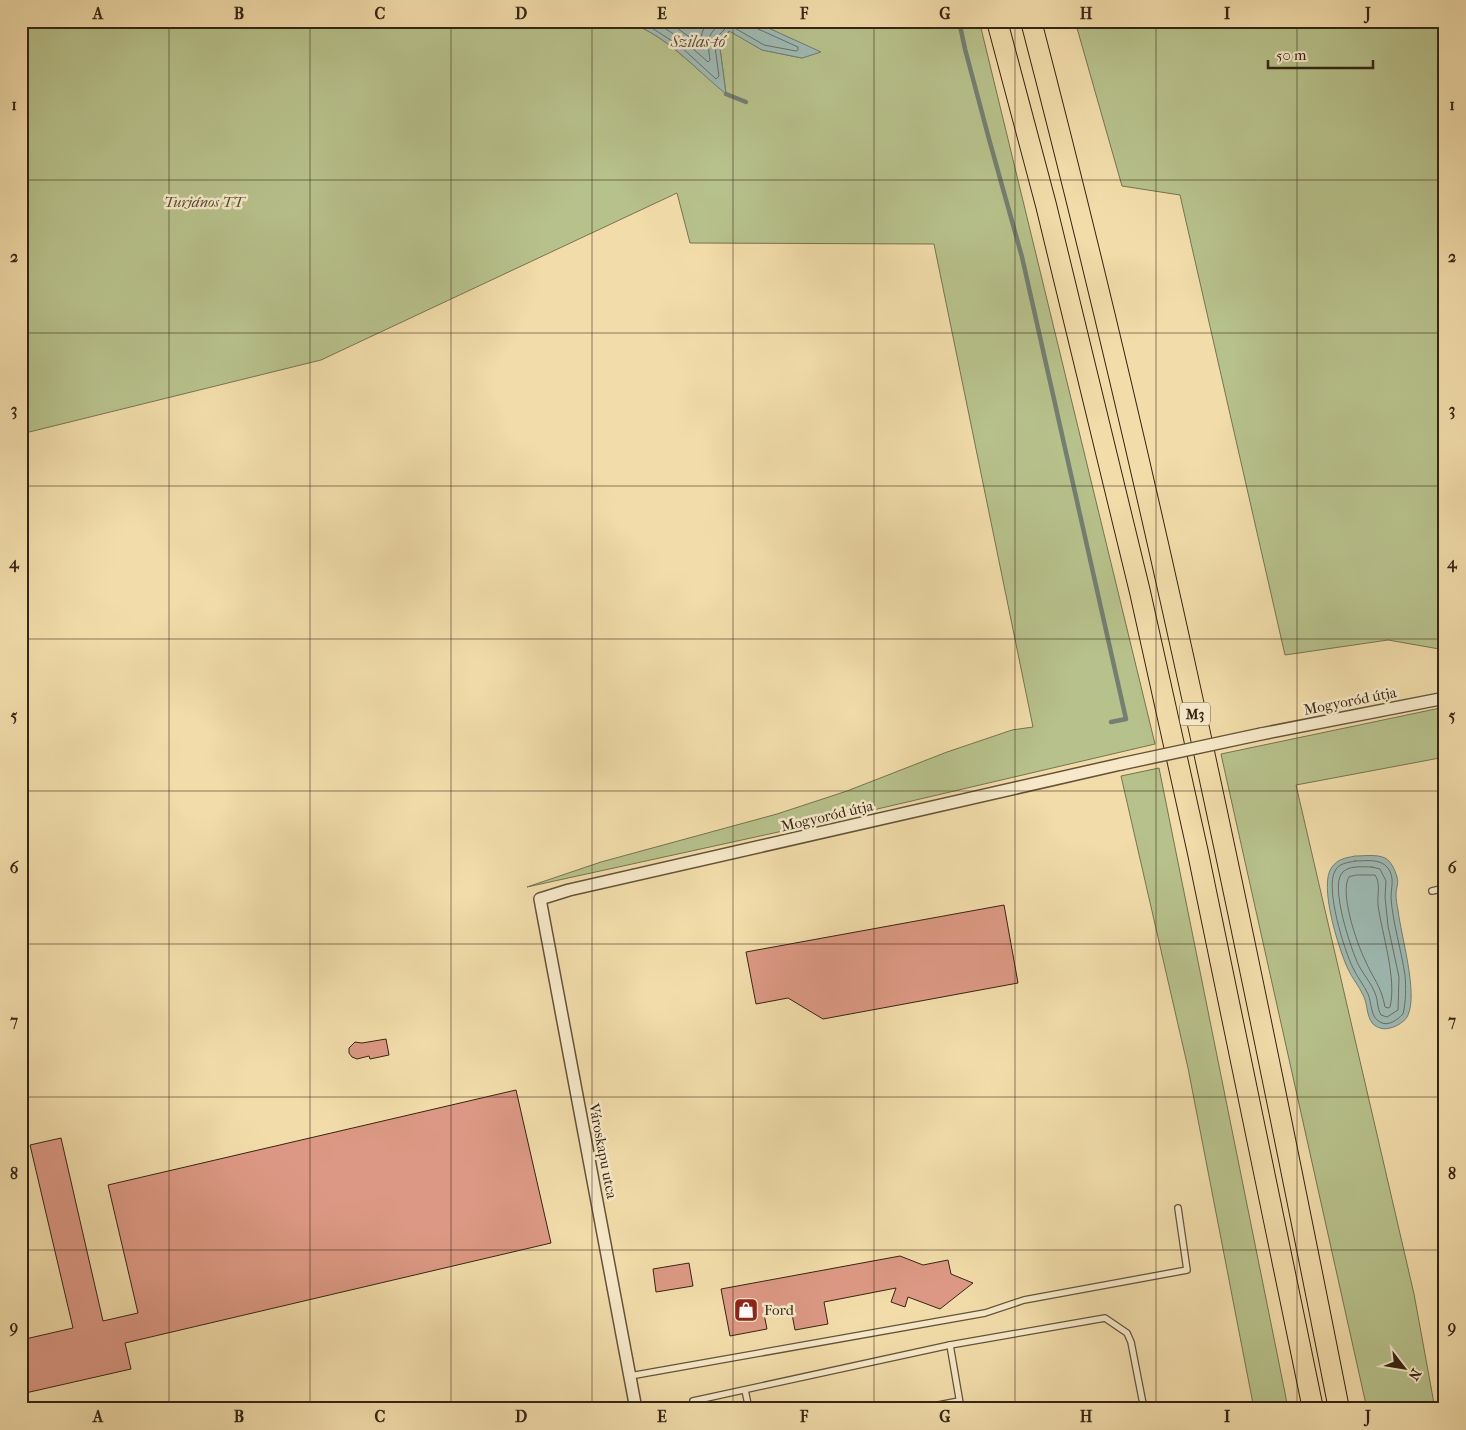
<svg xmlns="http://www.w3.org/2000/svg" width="1466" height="1430" font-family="'IM FELL French Canon',serif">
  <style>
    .green { fill: #b7c18b; stroke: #767350 }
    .water { fill: #9eb9b3; stroke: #747e73 }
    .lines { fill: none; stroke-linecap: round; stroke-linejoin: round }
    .shore { stroke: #6a6f64; stroke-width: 1 }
    .stream { stroke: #747e73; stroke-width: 4.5 }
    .building { fill: #dc9884; stroke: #362514 }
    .lane-casing { stroke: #65533a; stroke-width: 8 }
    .street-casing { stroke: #65533a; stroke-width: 14 }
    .highway-casing { stroke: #362514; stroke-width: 22 }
    .lane { stroke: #f6e8c8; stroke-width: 5.5 }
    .street { stroke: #f6e8c8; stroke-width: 11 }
    .highway { stroke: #f1dcaa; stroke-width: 20 }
    .street-bridge-casing { stroke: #65533a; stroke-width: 14; stroke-linecap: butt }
    .street-bridge { stroke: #f6e8c8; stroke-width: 11 }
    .grid { fill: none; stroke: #362514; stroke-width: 1; stroke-opacity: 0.55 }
    .labels { text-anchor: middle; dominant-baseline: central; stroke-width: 5; stroke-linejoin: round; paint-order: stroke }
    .shield { fill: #f6e8c8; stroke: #70604a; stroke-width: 1 }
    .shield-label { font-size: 14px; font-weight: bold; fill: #362514 }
    .park-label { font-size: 15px; font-style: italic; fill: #564c32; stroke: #f6e8c8 }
    .street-label { font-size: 15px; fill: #362514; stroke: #f6e8c8 }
    .poi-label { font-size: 15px; fill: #362514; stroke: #f6e8c8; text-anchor: start }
    .water-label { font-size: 16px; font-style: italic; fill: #555144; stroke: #f6e8c8 }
    .neatline { fill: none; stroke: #362514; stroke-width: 2 }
    .grid-label { font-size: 16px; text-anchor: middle; font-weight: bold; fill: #362514 }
  </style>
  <rect width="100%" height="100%" fill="#f1dcaa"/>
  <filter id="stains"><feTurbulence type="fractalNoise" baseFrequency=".004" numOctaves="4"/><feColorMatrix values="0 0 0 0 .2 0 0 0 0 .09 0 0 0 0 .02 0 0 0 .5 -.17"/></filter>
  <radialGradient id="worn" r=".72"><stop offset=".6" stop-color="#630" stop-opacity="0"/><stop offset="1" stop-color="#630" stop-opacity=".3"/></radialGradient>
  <g class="green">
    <path d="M21,21H625C666,34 693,68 726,93L719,41L730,31L762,50L802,58L820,52L753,21H964L966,26L980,24L1155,744L792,829L527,887L601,862L777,814L847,791L947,752L1012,730L1033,727L934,244L690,243L677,193L321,360L21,434Z"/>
    <path d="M1075,21H1445V650L1388,640L1285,655L1180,195L1122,186Z"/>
    <path d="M1445,707V757L1296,785L1414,1294L1435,1409H1367L1221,754Z"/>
    <path d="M1159,768L1285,1393L1288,1409H1254L1188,1068L1121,776Z"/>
  </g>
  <g class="water">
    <path d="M625,21H753L821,52L802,58L762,50L729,31L719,41L726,94C694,68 666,34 625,21Z"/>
    <path d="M1355,856C1363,856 1377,854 1385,858C1391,861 1395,870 1397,877C1399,883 1396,889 1396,895C1396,900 1397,905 1398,910C1401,936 1418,992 1408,1015C1406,1021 1396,1027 1390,1028C1384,1030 1377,1028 1373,1024C1366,1016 1368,1004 1363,995C1359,986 1352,978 1348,969C1339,950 1318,884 1332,867C1338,859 1345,858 1355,856Z"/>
  </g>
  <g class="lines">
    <g class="shore">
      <path d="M641,21L680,46L716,79L719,76L714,40L728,26L733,27L764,45L796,51L798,50V47L756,28L753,21"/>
      <path d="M654,21L684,41L708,62L710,60C707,39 706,35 724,21"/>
      <path d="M667,21L698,43L700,41L703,30L712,21"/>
      <path d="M1355,861C1366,861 1380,858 1388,868C1395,878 1391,887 1391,898C1393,924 1401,949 1405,975C1406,987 1406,1002 1403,1014C1397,1020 1388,1027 1380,1022C1370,1017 1372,1003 1368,994C1364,985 1357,977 1353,968C1344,950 1325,888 1335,871C1339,863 1347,863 1355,861Z"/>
      <path d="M1372,867L1380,869L1386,881L1385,897L1388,926L1399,977L1398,1010L1387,1017L1381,1015C1377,1008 1378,1000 1375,993C1371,983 1364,975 1359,966C1351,950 1330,886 1342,873C1348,865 1363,867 1372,867Z"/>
      <path d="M1357,875H1375C1381,883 1377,896 1378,905C1382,934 1397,979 1390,1007L1388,1008L1385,1007C1381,985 1373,979 1365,960C1357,944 1339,892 1349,877Z"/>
    </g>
    <g class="stream">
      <path d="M959,21L965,49L989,139L1022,257L1126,719L1111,722"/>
      <path d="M726,94L746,102"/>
    </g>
  </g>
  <g class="building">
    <path d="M1004,905L1018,983L823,1019L788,998L756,1004L746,952Z"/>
    <path d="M386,1039L389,1055L370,1059L369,1056L357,1059L352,1057L349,1053V1048L355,1042L362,1043Z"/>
    <path d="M516,1090L551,1243L125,1343L131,1369L21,1394V1340L73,1328L30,1145L61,1138L103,1321L138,1313L108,1185Z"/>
    <path d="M900,1256L923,1265L948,1260L951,1274L973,1283L940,1309L908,1297L905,1307L891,1302L896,1288L824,1302L828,1324L795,1330L791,1309L764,1314L767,1329L730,1336L721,1289Z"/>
    <path d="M689,1263L693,1286L656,1292L653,1269Z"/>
  </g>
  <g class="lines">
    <defs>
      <g id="lane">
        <path d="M1432,891L1445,888"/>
        <path d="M950,1345L961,1409"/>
        <path d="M630,1376L985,1313L1024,1300L1187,1270L1178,1208"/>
        <path d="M745,1390L749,1409"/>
        <path d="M695,1409L693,1401L950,1345L1105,1318L1127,1333L1131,1342L1144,1409"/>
        <path d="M918,1409L959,1401"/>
      </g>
      <g id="street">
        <path d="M1261,734L1445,698"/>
        <path d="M636,1409L540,899L569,890L1121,764"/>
      </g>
      <g id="highway">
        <path d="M997,21L1046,205L1140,592L1198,853L1313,1409"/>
        <path d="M1031,21C1151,480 1247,944 1339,1409"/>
      </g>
    </defs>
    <use href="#lane" class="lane-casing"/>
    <use href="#street" class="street-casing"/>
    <use href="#highway" class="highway-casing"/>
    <use href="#lane" class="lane"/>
    <use href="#street" class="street"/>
    <use href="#highway" class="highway"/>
    <defs>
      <path id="street-bridge" d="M1121,764L1261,734"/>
    </defs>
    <use href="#street-bridge" class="street-bridge-casing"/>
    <use href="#street-bridge" class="street-bridge"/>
  </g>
  <path class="grid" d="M169,21V1409M310,21V1409M451,21V1409M592,21V1409M733,21V1409M874,21V1409M1015,21V1409M1156,21V1409M1297,21V1409M21,180H1445M21,333H1445M21,486H1445M21,639H1445M21,791H1445M21,944H1445M21,1097H1445M21,1250H1445"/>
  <defs>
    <symbol id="shop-square" viewBox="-11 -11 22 22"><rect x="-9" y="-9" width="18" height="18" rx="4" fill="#8f2418" stroke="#f6e8c8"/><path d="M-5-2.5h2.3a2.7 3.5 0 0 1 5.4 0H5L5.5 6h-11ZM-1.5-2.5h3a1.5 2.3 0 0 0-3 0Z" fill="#fff"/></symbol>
  </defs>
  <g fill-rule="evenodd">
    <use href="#shop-square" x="732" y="1296" width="28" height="28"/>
  </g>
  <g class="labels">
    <rect class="shield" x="1180" y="702.5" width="30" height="23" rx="4"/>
    <g class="shield-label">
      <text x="1195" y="714">M3</text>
    </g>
    <g class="park-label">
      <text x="204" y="202">Turjános TT</text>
    </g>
    <g class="street-label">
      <text transform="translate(1350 701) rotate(-11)">Mogyoród útja</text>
      <text transform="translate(827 816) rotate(-13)">Mogyoród útja</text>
      <text transform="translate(603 1151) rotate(79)">Városkapu utca</text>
    </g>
    <g class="poi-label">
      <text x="764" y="1310">Ford</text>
    </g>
    <g class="water-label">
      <text x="698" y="41">Szilas-tó</text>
    </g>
  </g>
  <rect width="1466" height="1430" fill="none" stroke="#f1dcaa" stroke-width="55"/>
  <g transform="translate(1404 1368) rotate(121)" stroke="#f6e8c8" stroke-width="4" paint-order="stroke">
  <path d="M0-4L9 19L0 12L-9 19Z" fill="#362514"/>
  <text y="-8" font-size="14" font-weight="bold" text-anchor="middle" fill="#362514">N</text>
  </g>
  <path d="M1268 60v8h105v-8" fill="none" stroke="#362514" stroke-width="2.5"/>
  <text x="1276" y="60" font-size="15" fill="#362514" stroke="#f6e8c8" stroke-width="4" paint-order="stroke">50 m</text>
  <rect x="28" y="28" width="1410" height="1374" class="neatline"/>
  <g class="grid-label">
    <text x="98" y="19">A</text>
    <text x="239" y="19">B</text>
    <text x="380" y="19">C</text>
    <text x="521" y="19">D</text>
    <text x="662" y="19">E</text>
    <text x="804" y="19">F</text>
    <text x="945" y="19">G</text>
    <text x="1086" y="19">H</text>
    <text x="1227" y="19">I</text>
    <text x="1368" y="19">J</text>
    <text x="14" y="110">1</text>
    <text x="1452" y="110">1</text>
    <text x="14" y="262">2</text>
    <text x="1452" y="262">2</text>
    <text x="14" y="415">3</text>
    <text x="1452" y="415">3</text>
    <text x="14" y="568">4</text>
    <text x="1452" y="568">4</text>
    <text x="14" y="721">5</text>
    <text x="1452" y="721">5</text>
    <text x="14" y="873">6</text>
    <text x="1452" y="873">6</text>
    <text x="14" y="1026">7</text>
    <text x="1452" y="1026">7</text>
    <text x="14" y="1179">8</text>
    <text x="1452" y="1179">8</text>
    <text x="14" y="1332">9</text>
    <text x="1452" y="1332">9</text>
    <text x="98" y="1422">A</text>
    <text x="239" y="1422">B</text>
    <text x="380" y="1422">C</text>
    <text x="521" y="1422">D</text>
    <text x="662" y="1422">E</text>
    <text x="804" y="1422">F</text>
    <text x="945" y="1422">G</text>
    <text x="1086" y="1422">H</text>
    <text x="1227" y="1422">I</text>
    <text x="1368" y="1422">J</text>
  </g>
  <rect width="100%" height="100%" filter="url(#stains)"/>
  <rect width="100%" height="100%" fill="url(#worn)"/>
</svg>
